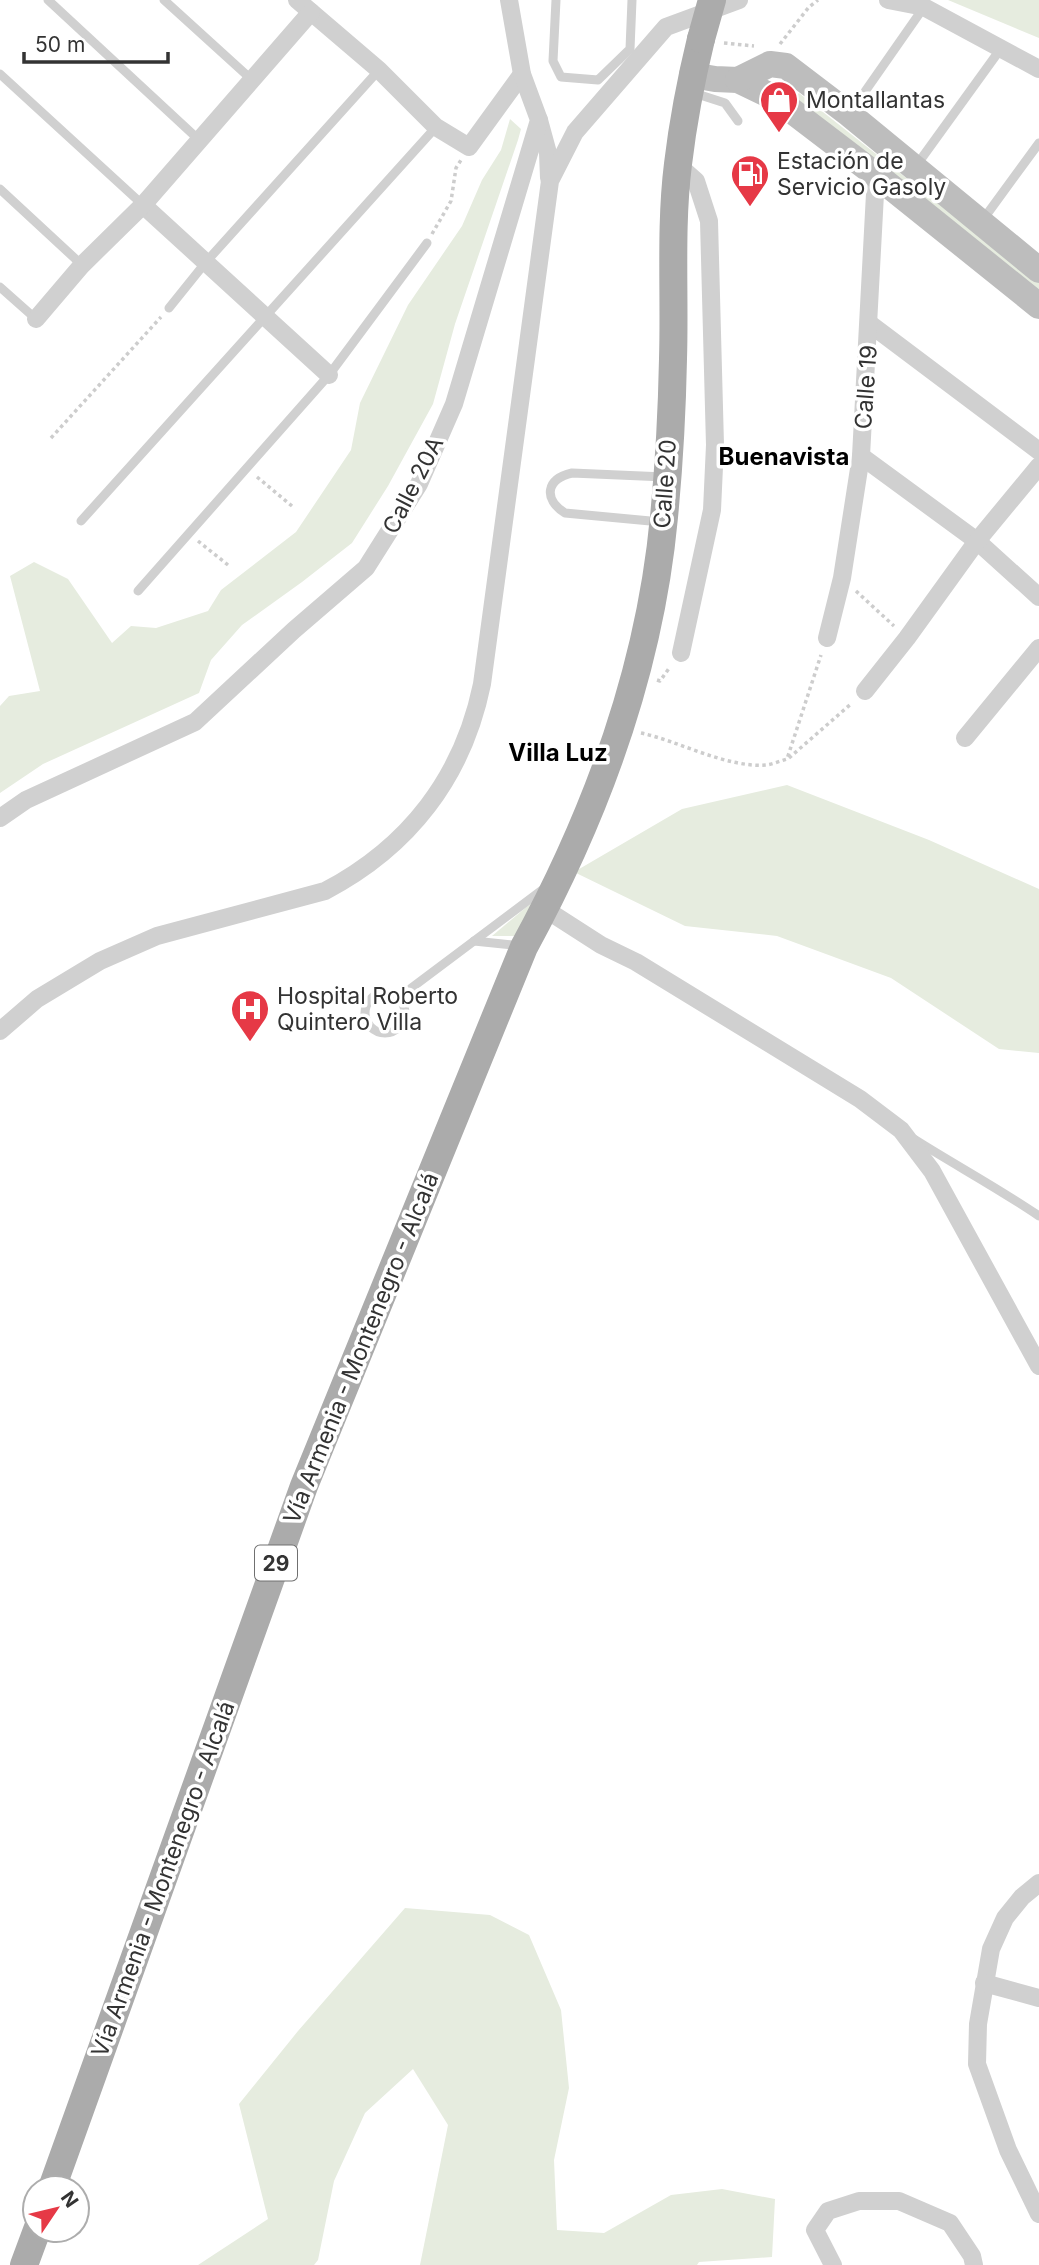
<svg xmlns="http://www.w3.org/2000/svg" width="1039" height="2265" font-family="Inter,sans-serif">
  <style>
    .green { fill: #e6ecdf }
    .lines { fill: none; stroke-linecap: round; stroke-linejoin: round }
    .path { stroke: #cdcdcd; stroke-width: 3.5; stroke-dasharray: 3.5 3.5; stroke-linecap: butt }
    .service { stroke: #d0d0d0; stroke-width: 9 }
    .minor { stroke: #d0d0d0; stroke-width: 18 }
    .secondary { stroke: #bdbdbd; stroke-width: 26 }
    .primary { stroke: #ababab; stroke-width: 28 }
    .primary-bridge { stroke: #ababab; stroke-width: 28 }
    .labels { text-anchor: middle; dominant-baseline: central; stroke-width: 7; stroke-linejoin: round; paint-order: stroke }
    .shield { fill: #fff; stroke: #707070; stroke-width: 2 }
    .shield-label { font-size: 21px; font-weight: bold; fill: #333 }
    .poi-label { font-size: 23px; fill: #333; stroke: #fff; text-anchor: start }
    .street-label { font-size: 23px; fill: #333; stroke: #fff }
    .neighbourhood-label { font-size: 24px; font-weight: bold; fill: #000; stroke: #fff }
  </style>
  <rect width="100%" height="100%" fill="#fff"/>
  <g class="green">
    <path d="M948,0H1039V38Z"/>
    <path d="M799,93L1039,283V292L794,98Z"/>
    <path d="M510,119L521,129L518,140L455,324L433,404L388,486L352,543L302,582L242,625L211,660L199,693L43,764L0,793V706L9,696L40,691L10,576L34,562L68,579L112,643L131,626L156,628L208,611L221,590L296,532L351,450L360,403L408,305L462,226L482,180L501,150Z"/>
    <path d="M787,785L929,840L1039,889V1053L999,1049L891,978L777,936L685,926L574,872L682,809Z"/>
    <path d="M536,899L522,936H492Z"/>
    <path d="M405,1908L490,1915L529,1935L561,2010L569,2088L554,2160L557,2230L604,2233L671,2195L722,2189L775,2199L772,2257L699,2262L697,2265H420L448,2125L413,2069L365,2113L334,2181L318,2260L314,2265H198L268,2219L239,2104L298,2031Z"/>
  </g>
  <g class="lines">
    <g class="path">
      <path d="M724,43L754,46"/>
      <path d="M780,44L809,7L818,0"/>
      <path d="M432,234L451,201L456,168L461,160"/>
      <path d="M51,438L161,317"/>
      <path d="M257,477L292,506"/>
      <path d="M198,541L228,565"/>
      <path d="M856,591L894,626"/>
      <path d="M657,680L660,681L670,667"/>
      <path d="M641,733C679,741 726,768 766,765C773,764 780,761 787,759L821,655"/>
      <path d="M789,758L852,703"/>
    </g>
    <g class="service">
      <path d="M48,0L198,139"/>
      <path d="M164,0L251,79"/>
      <path d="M556,0L553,61L561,77L598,80L630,49L632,0"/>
      <path d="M0,74L143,205"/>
      <path d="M694,93L725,103L738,121"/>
      <path d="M850,113L924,7"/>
      <path d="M916,166L1002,47"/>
      <path d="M0,189L82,265"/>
      <path d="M982,221L1039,143"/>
      <path d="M0,287L36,319"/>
      <path d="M169,308L206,262L379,70"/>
      <path d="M81,521L436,127"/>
      <path d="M661,522L565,513C543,499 546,479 572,473L665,477"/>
      <path d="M138,591L329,375L427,243"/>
      <path d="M474,941L521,946"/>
      <circle cx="385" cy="1013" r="20"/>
      <path d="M398,998L542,890"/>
      <path d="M914,1139C955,1165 998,1188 1039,1216"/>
    </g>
    <g class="minor">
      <path d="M297,0L379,70L436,127L469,147L522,74"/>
      <path d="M888,0L924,7L1039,69"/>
      <path d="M539,120L548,153L549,178"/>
      <path d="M678,165L696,181L709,221L715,445L712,510L681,653"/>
      <path d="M143,205L329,375"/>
      <path d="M36,319L82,265L143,205L311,12"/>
      <path d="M870,324L1039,451"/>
      <path d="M861,456L977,541L1039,597"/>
      <path d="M827,638L842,578L861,456L876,175"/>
      <path d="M865,691L907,638L977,541L1039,466"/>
      <path d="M965,738L1039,648"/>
      <path d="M0,818L26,800L195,722L294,630L366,568L419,484L454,404L539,120L522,74L509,0"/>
      <path d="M545,909L601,945L636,962L860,1099L901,1130L932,1171L1039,1366"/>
      <path d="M0,1031L37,999L100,961L157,936L325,891C409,847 463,777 482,684L550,181L575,132L666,27L739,0"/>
      <path d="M1039,1883L1022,1897L1005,1918L991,1949L978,2024L977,2064L1008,2150L1039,2214"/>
      <path d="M984,1983L1039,1998"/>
      <path d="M833,2265L815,2230L828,2211L859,2201H899L950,2223L972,2256L974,2265"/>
    </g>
    <g class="secondary">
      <path d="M692,75L715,79L738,80L775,98L876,175L1039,306"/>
      <path d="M738,80L770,64L786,66L849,114L1039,270"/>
    </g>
    <g class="primary">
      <path d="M52,2188L304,1486L524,947C596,815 650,668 664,517C669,465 672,411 673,359C675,294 670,228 678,164C683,122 691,80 701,39"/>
      <path d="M24,2265L37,2230"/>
    </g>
    <path class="primary-bridge" d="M701,39L712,0"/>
  </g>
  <defs>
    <symbol id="shop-pin" viewBox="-11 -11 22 30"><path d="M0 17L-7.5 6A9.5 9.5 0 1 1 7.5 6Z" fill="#e63946" stroke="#fff"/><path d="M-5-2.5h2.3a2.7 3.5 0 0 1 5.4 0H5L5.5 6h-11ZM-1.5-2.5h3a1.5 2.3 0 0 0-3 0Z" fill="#fff"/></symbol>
    <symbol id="fuel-pin" viewBox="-11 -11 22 30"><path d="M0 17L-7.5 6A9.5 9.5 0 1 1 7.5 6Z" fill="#e63946" stroke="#fff"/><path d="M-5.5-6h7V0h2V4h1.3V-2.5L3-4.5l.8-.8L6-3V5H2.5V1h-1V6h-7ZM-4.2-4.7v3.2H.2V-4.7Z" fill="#fff"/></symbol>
    <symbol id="hospital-pin" viewBox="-11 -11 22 30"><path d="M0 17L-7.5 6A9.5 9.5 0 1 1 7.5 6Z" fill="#e63946" stroke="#fff"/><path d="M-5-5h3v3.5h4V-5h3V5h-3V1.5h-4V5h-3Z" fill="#fff"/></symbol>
  </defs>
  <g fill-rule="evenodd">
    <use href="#shop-pin" x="757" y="78" width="44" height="60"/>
    <use href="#fuel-pin" x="728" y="152" width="44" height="60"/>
    <use href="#hospital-pin" x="228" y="987" width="44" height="60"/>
  </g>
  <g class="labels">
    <rect class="shield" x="255" y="1545.5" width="42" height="35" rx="5"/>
    <g class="shield-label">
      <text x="276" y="1563">29</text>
    </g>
    <g class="poi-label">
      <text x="806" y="100">Montallantas</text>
      <text x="777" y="161">Estación de<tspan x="777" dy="26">Servicio Gasoly</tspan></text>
      <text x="277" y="996">Hospital Roberto<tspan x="277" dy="26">Quintero Villa</tspan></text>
    </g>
    <g class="street-label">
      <text transform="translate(866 387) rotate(-86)">Calle 19</text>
      <text transform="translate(665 484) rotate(-86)">Calle 20</text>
      <text transform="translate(413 485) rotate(-63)">Calle 20A</text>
      <text transform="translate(361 1348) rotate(-68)">Vía Armenia - Montenegro - Alcalá</text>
      <text transform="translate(163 1879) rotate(-70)">Vía Armenia - Montenegro - Alcalá</text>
    </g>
    <g class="neighbourhood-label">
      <text x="784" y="456">Buenavista</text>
      <text x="558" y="752">Villa Luz</text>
    </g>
  </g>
  <g transform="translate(56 2209) rotate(55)"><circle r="33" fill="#ffffff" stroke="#adadad" stroke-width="2"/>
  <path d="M0-5L12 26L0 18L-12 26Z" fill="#e63946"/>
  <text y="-10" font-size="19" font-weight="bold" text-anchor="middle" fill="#333333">N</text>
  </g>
  <path d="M24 52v10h144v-10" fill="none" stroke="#333333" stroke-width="3.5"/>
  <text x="35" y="52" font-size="21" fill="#333333" stroke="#ffffff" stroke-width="5" paint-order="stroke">50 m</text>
</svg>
